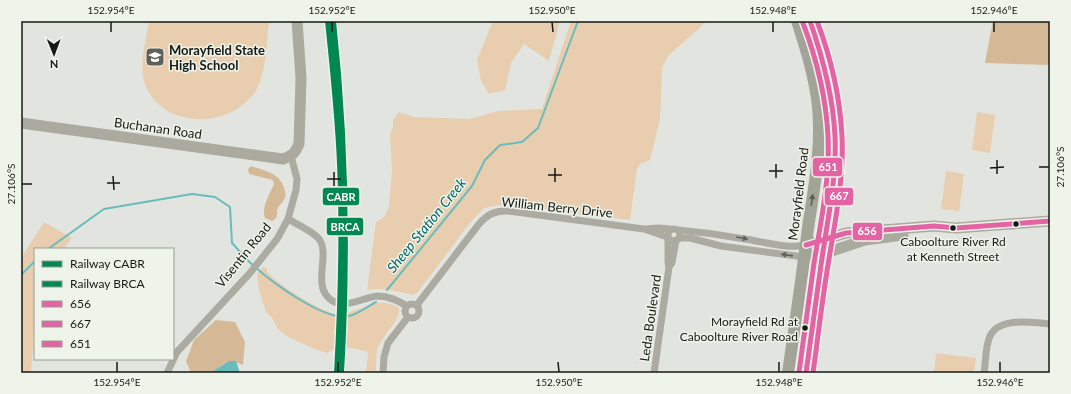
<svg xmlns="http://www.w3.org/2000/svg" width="1071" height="394" font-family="Lato,sans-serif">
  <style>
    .green { fill: #e8ceaf }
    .forest { fill: #d5b895 }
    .water { fill: #69bcbb }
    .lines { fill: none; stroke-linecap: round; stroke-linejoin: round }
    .stream { stroke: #69bcbb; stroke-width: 2 }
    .street { stroke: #acaba2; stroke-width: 7 }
    .secondary { stroke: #abaa9f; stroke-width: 11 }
    .primary { stroke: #a3a498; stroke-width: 12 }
    .bus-1-casing { stroke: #eef4ea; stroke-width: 8 }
    .bus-2-casing { stroke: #eef4ea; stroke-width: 8 }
    .bus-3-casing { stroke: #eef4ea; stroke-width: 8 }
    .bus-1 { stroke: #e463a4; stroke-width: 5 }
    .bus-2 { stroke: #e463a4; stroke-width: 5 }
    .bus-3 { stroke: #e463a4; stroke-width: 5 }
    .rail-1-casing { stroke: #eef4ea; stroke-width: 9 }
    .rail-2-casing { stroke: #eef4ea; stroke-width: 9 }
    .rail-1 { stroke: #008752; stroke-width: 6 }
    .rail-2 { stroke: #008752; stroke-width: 6 }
    .oneway { fill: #5c5e56 }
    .oneway2 { fill: #61625b }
    .ticks { fill: none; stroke: #161814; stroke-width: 1.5 }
    .bus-dot { fill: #161814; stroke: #eef4ea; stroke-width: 1.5 }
    .labels { text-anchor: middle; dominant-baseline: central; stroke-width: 3; stroke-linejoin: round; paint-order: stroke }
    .bus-label { font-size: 12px; fill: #161814; stroke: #eef4ea }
    .poi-label { font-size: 13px; font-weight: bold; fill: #161814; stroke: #eef4ea; text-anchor: start }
    .street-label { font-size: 13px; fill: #161814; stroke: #eef4ea }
    .water-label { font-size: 14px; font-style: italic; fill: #006567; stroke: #eef4ea }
    .line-badge { stroke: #eef4ea; stroke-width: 1.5 }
    .badge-label { font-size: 11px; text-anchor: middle; font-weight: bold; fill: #fff }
    .neatline { fill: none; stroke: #161814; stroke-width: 1.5 }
    .ticks-label { font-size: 10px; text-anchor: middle; fill: #161814 }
  </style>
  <rect width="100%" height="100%" fill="#e2e5df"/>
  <g class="green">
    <path d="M149,21H269C266,43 267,69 257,89C255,94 250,97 247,101C218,130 157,125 144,81C139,63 146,40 149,21Z"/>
    <path d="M493,21H560L549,61L524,44L511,63L505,90L489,94L481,81L477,60Z"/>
    <path d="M571,21H707L668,56L662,68L660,119L650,160L640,164L637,169L630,220L507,204L484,208L469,224L418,292L413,295C395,291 387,288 367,290L376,222L384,217L389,207L392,171L390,134L393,127V120L399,112L414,117L469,119L498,111L542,109Z"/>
    <path d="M977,112L995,115L990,153L972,150Z"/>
    <path d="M946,171L964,174L959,211L941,209Z"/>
    <path d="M44,222L72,238L63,249H35V316L31,373H21V258Z"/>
    <path d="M263,267L267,268V272C279,285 319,311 336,314C339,314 342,313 345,313C368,309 375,295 399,308C401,321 381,336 377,350C376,357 376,366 376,373H366L368,352C353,348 340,344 327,353L312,348L288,337L278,329L272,318L266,312L259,290L257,274Z"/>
    <path d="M936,353L976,358L974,373H934Z"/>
  </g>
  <g class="forest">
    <path d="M993,21H1050V65L985,63Z"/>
    <path d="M251,166C264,171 280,173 284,188C285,191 286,194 285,197C284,202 280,204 278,208C275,213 280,217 272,221L265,218C261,207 270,194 274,184L273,180L249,174L248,169Z"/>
    <path d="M216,320L235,322L245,342L243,365C226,357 225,365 211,372C206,374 197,373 191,373L186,361L194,340Z"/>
  </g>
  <path class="water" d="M229,361H236L240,373H210Z"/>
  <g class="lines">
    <g class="stream">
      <path d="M48,249L104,209L192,194L215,197L230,207L232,243C239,250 245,259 253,265C270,281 325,322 349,316C358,314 368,306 376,302"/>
      <path d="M21,275L35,261"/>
      <path d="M387,290L472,186L485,160L500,145L522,142L538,128L578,21"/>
    </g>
    <g class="street">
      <path d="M288,219C296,224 313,231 319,239C331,255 311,285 331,300C346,310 363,297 378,296C389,296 398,301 407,306"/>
      <circle cx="674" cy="235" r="6"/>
      <path d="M646,229L658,228L670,229"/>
      <path d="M678,230C701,232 723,235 745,239C765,242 787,249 806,245"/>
      <path d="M679,238H690L721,246L804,257"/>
      <path d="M669,267L672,263L676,240"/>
      <circle cx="412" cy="311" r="7"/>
      <path d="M417,305L479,224C487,215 495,210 508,211L644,229L667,237"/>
      <path d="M167,373L177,352L250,273L277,239L288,219L296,190L297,179L291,156"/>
      <path d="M383,373L384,357L388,343L408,317"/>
      <path d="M654,373L669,267L668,262V238"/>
      <path d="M984,373C986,361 985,347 990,336C999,317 1033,322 1050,324"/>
    </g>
    <g class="secondary">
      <path d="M21,123L283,159C292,156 295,153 299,144L301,78L297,21"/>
      <path d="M806,245L846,233L857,232L934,226L956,228L1050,221"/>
      <path d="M804,257L823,254L865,240L903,235"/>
    </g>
    <g class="primary">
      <path d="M788,373C795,325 802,276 808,228C814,188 822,148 818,107C815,77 806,49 797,21"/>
      <path d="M806,373C811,337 816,301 821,265C827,228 834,191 835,154C836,108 826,63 810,21"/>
    </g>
    <defs>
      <g id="bus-1">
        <path d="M806,245L846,233L934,226L956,228L1050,221"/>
        <path d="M806,373C811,337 816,301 821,265C827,222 837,179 835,136C833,96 823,58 810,21"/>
      </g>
      <path id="bus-2" d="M813,373C818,337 822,301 828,265C835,222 844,179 842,136C840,96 831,58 817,21"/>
      <path id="bus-3" d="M799,372C804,336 809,299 814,263C821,221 830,179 828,136C826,97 817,60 803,23"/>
    </defs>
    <use href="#bus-1" class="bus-1-casing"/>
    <use href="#bus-2" class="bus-2-casing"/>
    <use href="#bus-3" class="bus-3-casing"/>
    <use href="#bus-1" class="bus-1"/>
    <use href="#bus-2" class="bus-2"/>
    <use href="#bus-3" class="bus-3"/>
    <defs>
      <path id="rail-1" d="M328,21C333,68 338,116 340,163C343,233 341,303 337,373"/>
      <path id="rail-2" d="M333,21C346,140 348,253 341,373"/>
    </defs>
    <use href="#rail-1" class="rail-1-casing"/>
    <use href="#rail-2" class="rail-2-casing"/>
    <use href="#rail-1" class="rail-1"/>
    <use href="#rail-2" class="rail-2"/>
  </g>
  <defs><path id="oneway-solid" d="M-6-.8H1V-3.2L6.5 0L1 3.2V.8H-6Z"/></defs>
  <use class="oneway" href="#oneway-solid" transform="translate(812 200) rotate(-82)"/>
  <g class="oneway2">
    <use href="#oneway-solid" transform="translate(742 238) rotate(10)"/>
    <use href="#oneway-solid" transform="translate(787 255) rotate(-172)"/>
  </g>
  <path class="ticks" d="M111,22V32M332,22V32M552,22L553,32M773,22V32M994,22V32M997,160V174M776,164V178M1039,167H1049M555,168V182M990,168L1004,167M769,171H783M334,172V186M548,175H562M113,176L114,190M327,179H341M107,183H120M22,184H32M117,362V372M338,362V372M558,362L559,372M779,362V372M1000,362V372"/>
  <defs>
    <symbol id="school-square" viewBox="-11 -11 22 22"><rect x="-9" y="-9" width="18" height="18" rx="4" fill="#5d605b" stroke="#eef4ea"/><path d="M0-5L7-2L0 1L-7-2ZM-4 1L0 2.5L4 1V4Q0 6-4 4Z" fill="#fff"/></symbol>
  </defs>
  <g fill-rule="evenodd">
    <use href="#school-square" x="144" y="46" width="22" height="22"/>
  </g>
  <g class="bus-dot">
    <circle cx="1016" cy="224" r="3.5"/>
    <circle cx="953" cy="228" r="3.5"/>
    <circle cx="805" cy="328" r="3.5"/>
  </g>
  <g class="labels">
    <g class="bus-label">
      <text x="953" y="241">Caboolture River Rd<tspan x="953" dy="15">at Kenneth Street</tspan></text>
      <text x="798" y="321" text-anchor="end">Morayfield Rd at<tspan x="798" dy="15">Caboolture River Road</tspan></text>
    </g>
    <g class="poi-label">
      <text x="169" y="50">Morayfield State<tspan x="169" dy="15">High School</tspan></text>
    </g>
    <g class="street-label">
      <text transform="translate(158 128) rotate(8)">Buchanan Road</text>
      <text transform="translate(798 194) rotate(-83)">Morayfield Road</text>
      <text transform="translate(557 207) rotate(6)">William Berry Drive</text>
      <text transform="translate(243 255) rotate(-51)">Visentin Road</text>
      <text transform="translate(650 318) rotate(-82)">Leda Boulevard</text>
    </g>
    <g class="water-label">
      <text transform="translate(426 225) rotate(-51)">Sheep Station Creek</text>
    </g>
  </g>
  <g class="line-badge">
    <rect x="812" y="157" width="31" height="20" rx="4" fill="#e463a4"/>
    <rect x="824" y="187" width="30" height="19" rx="4" fill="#e463a4"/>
    <rect x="322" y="187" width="38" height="19" rx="4" fill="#008752"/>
    <rect x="326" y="217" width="38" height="19" rx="4" fill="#008752"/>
    <rect x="852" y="222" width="31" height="19" rx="4" fill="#e463a4"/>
  </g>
  <g class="badge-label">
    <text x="828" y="171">651</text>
    <text x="839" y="200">667</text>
    <text x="341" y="201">CABR</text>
    <text x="345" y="231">BRCA</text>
    <text x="867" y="235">656</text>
  </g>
  <rect width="1071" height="394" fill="none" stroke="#eef4ea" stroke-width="44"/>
  <rect x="34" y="248" width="140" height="112" fill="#eef4ea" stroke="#989c94"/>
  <rect x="42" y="261" width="20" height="6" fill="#008752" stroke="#989c94"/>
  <text x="70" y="268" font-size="12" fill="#161814">Railway CABR</text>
  <rect x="42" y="281" width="20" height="6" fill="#008752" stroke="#989c94"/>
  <text x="70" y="288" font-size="12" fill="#161814">Railway BRCA</text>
  <rect x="42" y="301" width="20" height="6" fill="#e463a4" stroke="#989c94"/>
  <text x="70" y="308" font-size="12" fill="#161814">656</text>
  <rect x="42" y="321" width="20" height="6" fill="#e463a4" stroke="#989c94"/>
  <text x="70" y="328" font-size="12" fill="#161814">667</text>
  <rect x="42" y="341" width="20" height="6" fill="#e463a4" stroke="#989c94"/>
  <text x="70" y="348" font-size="12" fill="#161814">651</text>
  <g transform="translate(54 54) rotate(179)" stroke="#eef4ea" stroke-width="3" paint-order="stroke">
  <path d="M0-3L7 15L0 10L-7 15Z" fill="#161814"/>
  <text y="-6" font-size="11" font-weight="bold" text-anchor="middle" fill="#161814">N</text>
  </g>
  <rect x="22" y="22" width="1027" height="350" class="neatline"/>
  <g class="ticks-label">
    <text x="111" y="14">152.954°E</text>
    <text x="332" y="14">152.952°E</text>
    <text x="552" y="14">152.950°E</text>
    <text x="773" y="14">152.948°E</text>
    <text x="994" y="14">152.946°E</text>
    <text transform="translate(1060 167) rotate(-90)" y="4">27.106°S</text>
    <text transform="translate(11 184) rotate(-90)" y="4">27.106°S</text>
    <text x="117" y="386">152.954°E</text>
    <text x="338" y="386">152.952°E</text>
    <text x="559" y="386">152.950°E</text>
    <text x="779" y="386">152.948°E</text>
    <text x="1000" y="386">152.946°E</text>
  </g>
</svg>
